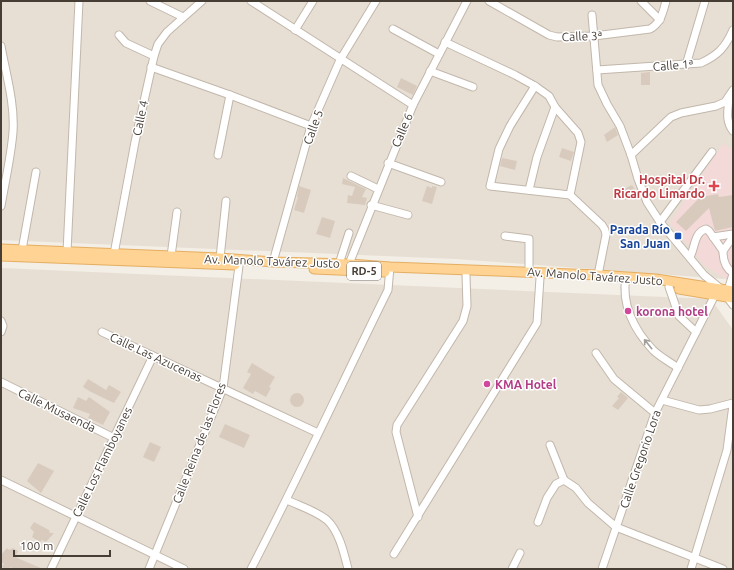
<svg xmlns="http://www.w3.org/2000/svg" width="734" height="570" font-family="Ubuntu,sans-serif">
  <style>
    .residential { fill: #e7dfd4 }
    .medical { fill: #f4d9d9 }
    .building { fill: #d8cbbe }
    .lines { fill: none; stroke-linecap: round; stroke-linejoin: round }
    .minor-casing { stroke: #c2b7ab; stroke-width: 9 }
    .major-casing { stroke: #e5ae62; stroke-width: 11 }
    .minor { stroke: #fff; stroke-width: 7 }
    .major { stroke: #ffd393; stroke-width: 9 }
    .oneway { stroke: #a29e9a }
    .health-dot { fill: #e0444e; stroke: #fff; stroke-width: 1.5 }
    .transit-dot { fill: #1a4fb4; stroke: #fff; stroke-width: 1.5 }
    .hotel-dot { fill: #d1479c; stroke: #fff; stroke-width: 1.5 }
    .labels { text-anchor: middle; dominant-baseline: central; stroke-width: 3; stroke-linejoin: round; paint-order: stroke }
    .shield { fill: #fff; stroke: #7e7772; stroke-width: 1 }
    .shield-label { font-size: 11px; font-weight: bold; fill: #463d35 }
    .street-label { font-size: 12px; fill: #463d35; stroke: #fff }
    .health-label { font-size: 12px; font-weight: bold; fill: #be3a42; stroke: #fff; text-anchor: end }
    .transit-label { font-size: 12px; font-weight: bold; fill: #164399; stroke: #fff; text-anchor: end }
    .hotel-label { font-size: 12px; font-weight: bold; fill: #b23c85; stroke: #fff; text-anchor: start }
  </style>
  <rect width="100%" height="100%" fill="#f3eee6"/>
  <g class="residential">
    <path d="M1,1H733V281L725,279L456,259L1,240Z"/>
    <path d="M1,268L711,299L733,330V569H1Z"/>
  </g>
  <path class="medical" d="M723,144L733,149V281L721,276L704,265L670,223Z"/>
  <g class="building">
    <path d="M650,72V85H641V73Z"/>
    <path d="M401,78L417,86L413,95L397,87Z"/>
    <path d="M615,127L618,135L607,142L604,135Z"/>
    <path d="M562,148L574,152L571,161L559,157Z"/>
    <path d="M502,158L517,161L515,170L500,166Z"/>
    <path d="M343,178L366,189L362,197L367,198L365,205L347,203L348,195L352,196L355,187L342,184Z"/>
    <path d="M632,185L637,193L625,200L620,191Z"/>
    <path d="M299,186L311,190L304,213L294,210L298,197H297Z"/>
    <path d="M427,186L432,188V186L437,187L432,204L422,201Z"/>
    <path d="M718,194L719,197L733,195V227L715,231L709,208L686,231L676,222L700,197Z"/>
    <path d="M322,217L335,221L330,238L316,234Z"/>
    <path d="M252,363L275,377L269,387L271,388L266,397L255,391L253,394L243,388L251,374L247,372Z"/>
    <path d="M88,379L106,390L109,385L121,392L114,403L91,392L83,387Z"/>
    <path d="M621,392L628,398L618,410L612,406L619,398L617,397Z"/>
    <circle cx="297" cy="400" r="7"/>
    <path d="M78,397L86,401L89,397L110,412L103,425L88,418L90,414L73,408Z"/>
    <path d="M225,424L250,435L244,448L219,437Z"/>
    <path d="M150,442L161,447L154,462L143,457Z"/>
    <path d="M38,463L54,471L41,493L27,481Z"/>
    <path d="M34,522L49,530L50,533H54L46,542L42,540L40,542L32,537L34,532L30,528Z"/>
    <path d="M7,548L9,550L13,548L18,551L15,557L43,569H14L10,567L9,569H6L2,567L4,564L1,562V555Z"/>
  </g>
  <g class="lines">
    <defs>
      <g id="minor">
        <path d="M150,1L183,17"/>
        <path d="M251,1L413,105"/>
        <path d="M489,1L549,35L557,37L594,36L650,29C661,23 663,12 666,1"/>
        <path d="M641,1L660,20"/>
        <path d="M592,15L598,85L607,104L620,126L631,155L638,179L647,202L660,222L704,275L721,289L733,305"/>
        <path d="M393,29L439,54"/>
        <path d="M295,30L313,1"/>
        <path d="M119,35L126,43L154,56"/>
        <path d="M445,42L515,75L535,86L549,96L555,107L578,133L581,142L570,195"/>
        <path d="M1,46C6,74 15,104 13,132C11,157 5,182 1,206"/>
        <path d="M686,65L705,1"/>
        <path d="M151,67L230,95L311,126"/>
        <path d="M597,70L701,63C718,55 725,48 733,30"/>
        <path d="M430,71L473,87"/>
        <path d="M535,86L510,126L499,149L490,186L570,195L602,225L605,230L606,235L598,275"/>
        <path d="M729,98C728,110 725,121 733,131"/>
        <path d="M218,155L230,95"/>
        <path d="M631,155L671,117L681,113L716,106L725,102L733,90"/>
        <path d="M388,163L441,182"/>
        <path d="M351,176L378,189"/>
        <path d="M529,190L537,157L555,107"/>
        <path d="M371,205L408,215"/>
        <path d="M660,222L712,152"/>
        <path d="M505,236L529,239V272"/>
        <path d="M713,237L733,234"/>
        <path d="M733,237L723,251C723,260 725,268 733,273"/>
        <path d="M22,250L36,172"/>
        <path d="M67,252L79,1"/>
        <path d="M114,254L135,142L154,56L158,44L167,32L202,1"/>
        <path d="M171,256L177,212"/>
        <path d="M690,257C695,248 694,232 706,229L709,231L723,251"/>
        <path d="M220,258L226,201"/>
        <path d="M273,262L311,126L340,60L376,1"/>
        <path d="M339,264L349,233"/>
        <path d="M349,264L413,105L467,1"/>
        <path d="M626,277C621,304 634,330 653,350C660,357 670,362 678,368"/>
        <path d="M669,287L679,316L696,332"/>
        <path d="M728,290L733,274"/>
        <path d="M1,321L3,326L1,332"/>
        <path d="M102,332L318,433"/>
        <path d="M596,353L614,379L655,413"/>
        <path d="M1,382L114,438"/>
        <path d="M662,400L699,410L710,409L733,403"/>
        <path d="M550,445L564,480"/>
        <path d="M1,480L184,569"/>
        <path d="M287,500C300,506 316,511 327,520C339,531 344,553 348,569"/>
        <path d="M418,517L396,432L397,425L463,321L467,306L466,275"/>
        <path d="M538,522L547,498L556,484L564,480L576,488L588,503L616,527L723,569"/>
        <path d="M394,554L537,323L540,278"/>
        <path d="M51,569L153,356"/>
        <path d="M149,569L223,388L239,266"/>
        <path d="M251,569C299,477 342,383 388,290L390,267"/>
        <path d="M512,569L520,553"/>
        <path d="M602,569L655,413L715,295L716,291"/>
        <path d="M691,569L727,450L733,405"/>
      </g>
      <g id="major">
        <path d="M1,249L220,258L273,262L349,264L390,267L598,275L656,279L733,291"/>
        <path d="M1,256L235,265"/>
        <path d="M314,269L385,272"/>
        <path d="M679,289L733,298"/>
      </g>
    </defs>
    <use href="#minor" class="minor-casing"/>
    <use href="#major" class="major-casing"/>
    <use href="#minor" class="minor"/>
    <use href="#major" class="major"/>
  </g>
  <defs><path id="oneway-shaft" d="M-6 0H5M1.5-3L5.5 0L1.5 3" fill="none" stroke-width="1.6" stroke-linecap="round" stroke-linejoin="round"/></defs>
  <use class="oneway" href="#oneway-shaft" transform="translate(648 344) rotate(-129)"/>
  <path class="health-dot" d="M712 180h4v4h4v4h-4v4h-4v-4h-4v-4h4z"/>
  <rect class="transit-dot" x="674" y="232" width="8" height="8" rx="2"/>
  <g class="hotel-dot">
    <circle cx="628" cy="311" r="4"/>
    <circle cx="487" cy="384" r="4"/>
  </g>
  <g class="labels">
    <rect class="shield" x="347" y="262" width="34" height="18" rx="3"/>
    <g class="shield-label">
      <text x="364" y="271">RD-5</text>
    </g>
    <g class="street-label">
      <text transform="translate(582 36) rotate(-2)">Calle 3ª</text>
      <text transform="translate(673 65) rotate(-4)">Calle 1ª</text>
      <text transform="translate(140 118) rotate(-78)">Calle 4</text>
      <text transform="translate(313 127) rotate(-70)">Calle 5</text>
      <text transform="translate(402 130) rotate(-67)">Calle 6</text>
      <text transform="translate(272 261) rotate(2)">Av. Manolo Tavárez Justo</text>
      <text transform="translate(595 276) rotate(4)">Av. Manolo Tavárez Justo</text>
      <text transform="translate(156 357) rotate(25)">Calle Las Azucenas</text>
      <text transform="translate(57 410) rotate(26)">Calle Musaenda</text>
      <text transform="translate(199 443) rotate(-69)">Calle Reina de las Flores</text>
      <text transform="translate(640 459) rotate(-71)">Calle Gregorio Lora</text>
      <text transform="translate(102 462) rotate(-64)">Calle Los Flamboyanes</text>
    </g>
    <g class="health-label">
      <text x="705" y="179">Hospital Dr.<tspan x="705" dy="14">Ricardo Limardo</tspan></text>
    </g>
    <g class="transit-label">
      <text x="670" y="229">Parada Río<tspan x="670" dy="14">San Juan</tspan></text>
    </g>
    <g class="hotel-label">
      <text x="636" y="311">korona hotel</text>
      <text x="495" y="384">KMA Hotel</text>
    </g>
  </g>
  <rect width="734" height="570" fill="none" stroke="#463d35" stroke-width="4"/>
  <path d="M14 550v6h96v-6" fill="none" stroke="#463d35" stroke-width="2"/>
  <text x="20" y="550" font-size="12" fill="#463d35" stroke="#ffffff" stroke-width="3" paint-order="stroke">100 m</text>
</svg>
